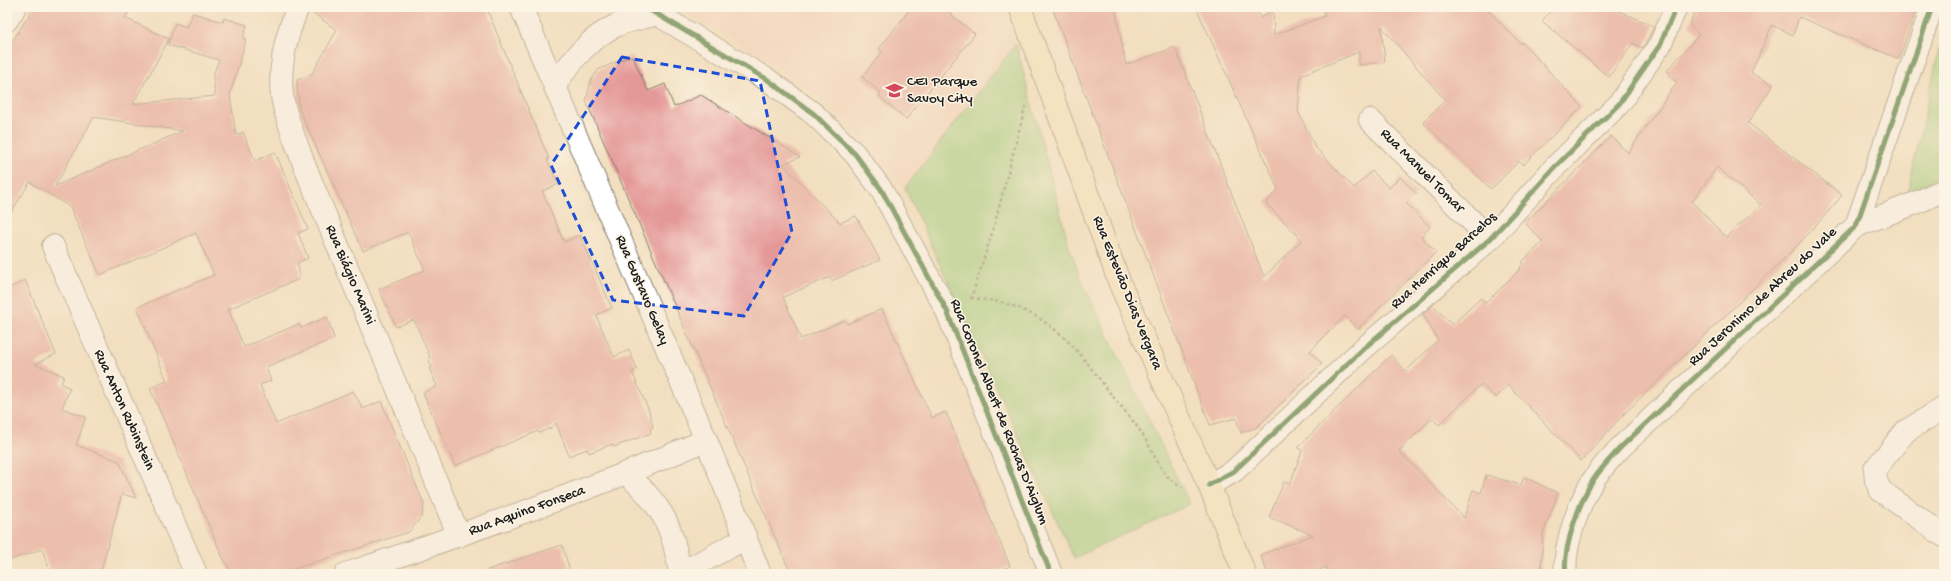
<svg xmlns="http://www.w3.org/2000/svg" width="1951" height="581" font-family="'Gochi Hand',sans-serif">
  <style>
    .built { fill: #f4d3c0 }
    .green { fill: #9acf7f; stroke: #5b764e }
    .building { fill: #e49998; fill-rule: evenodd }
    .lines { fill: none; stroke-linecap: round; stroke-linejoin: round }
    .street-casing { stroke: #877e6e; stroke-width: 24 }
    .secondary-casing { stroke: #877e6e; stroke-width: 24 }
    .path { stroke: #877e6e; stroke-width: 2.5; stroke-dasharray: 3 3; stroke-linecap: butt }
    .street { stroke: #fff; stroke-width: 22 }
    .secondary { stroke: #f9e7c3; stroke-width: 22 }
    .cycleway-casing { stroke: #fcf5e5; stroke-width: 8 }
    .cycleway { stroke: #1b5e20; stroke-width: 5 }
    .marked { fill: none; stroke: #1d4ed8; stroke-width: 3; stroke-dasharray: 8 5; stroke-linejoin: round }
    .labels { text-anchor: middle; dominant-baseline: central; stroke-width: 3; stroke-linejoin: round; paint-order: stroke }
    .poi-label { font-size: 15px; fill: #1c1c1c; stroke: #fcf5e5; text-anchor: start }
    .street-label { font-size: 15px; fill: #1c1c1c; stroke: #fcf5e5 }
  </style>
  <rect width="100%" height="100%" fill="#fcf5e5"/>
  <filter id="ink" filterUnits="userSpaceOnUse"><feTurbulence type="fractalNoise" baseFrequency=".025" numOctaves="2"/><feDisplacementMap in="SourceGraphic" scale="8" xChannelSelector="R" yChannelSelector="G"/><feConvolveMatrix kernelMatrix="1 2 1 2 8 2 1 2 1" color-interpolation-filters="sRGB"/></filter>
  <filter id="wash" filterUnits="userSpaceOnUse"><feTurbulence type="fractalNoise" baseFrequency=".012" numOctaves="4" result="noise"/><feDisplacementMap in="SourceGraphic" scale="16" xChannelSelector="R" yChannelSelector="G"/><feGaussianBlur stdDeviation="0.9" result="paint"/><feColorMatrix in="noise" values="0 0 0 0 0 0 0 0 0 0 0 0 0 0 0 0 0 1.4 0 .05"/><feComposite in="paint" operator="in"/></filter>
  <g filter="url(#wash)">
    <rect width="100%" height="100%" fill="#f2dfc0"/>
    <path class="built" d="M676,7H999L1016,44L905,188L835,110L783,71Z"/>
    <g class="green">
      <path d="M1016,44L1069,246L1081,280L1190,504L1074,558L905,188Z"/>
      <path d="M1939,49L1944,53V173L1907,195Z"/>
    </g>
    <g id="blocks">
      <g class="building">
        <path d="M34,7H132L125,18L169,39L133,104L215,96L213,75L219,60L168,45L175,23L186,27L193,13L223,22L224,18L247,25L243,38L246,39L230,95L236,135L243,132L255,161L275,152L308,229L298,233L308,258L297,263L299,270V279L228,309L244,347L299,324L301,328L327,317L334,338L266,367L271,381L260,385L276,424L353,391L363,409L381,401L424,504L422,516L409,532L278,574H232L223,558L150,388L167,381L137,307L214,275L196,233L100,275L70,207L30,182L7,219V50ZM94,117L183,131L55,186Z"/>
        <path d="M310,7H486L549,159L547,160L559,184L542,191L564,242L580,235L612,308L596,315L614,357L629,350L637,369L632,372L649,411L653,427L650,429L651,433L614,447L612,444L589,453L587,449L569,456L556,423L551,428L539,433L538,431L455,466L423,393L437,386L429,368L432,367L428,358L430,357L415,322L413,320L396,327L379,289L425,270L408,232L363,251L299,109L297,80L312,74L337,30L310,11Z"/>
        <path d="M912,7H942L975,34L906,119L879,96L881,93L862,77L882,52L879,49Z"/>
        <path d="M1052,7H1115L1126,65L1175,47L1264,277L1302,240L1266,203L1278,189L1196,7H1257L1260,18L1273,10L1274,35L1325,16L1322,7H1485L1521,44L1522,42L1582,107L1523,165L1519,161L1491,189L1423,122L1445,100L1381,26L1385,62L1359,65V52L1301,75L1298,111L1315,147L1354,188L1372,171L1389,188L1400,177L1417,194L1407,204L1430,227L1421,237L1436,252L1358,329L1345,316L1310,351L1322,364L1257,427L1241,433L1236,418L1210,425Z"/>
        <path d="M1554,7H1609L1654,26L1645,45L1642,48L1633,43L1609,77L1542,21Z"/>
        <path d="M1698,7H1917L1899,59L1799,17L1793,35L1772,25L1751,73L1773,85L1748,123L1842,195L1828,212L1794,249L1624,414L1581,461L1508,385L1496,398L1481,384L1439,425L1432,418L1399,451L1464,518L1473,490L1481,493L1486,475L1521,485L1524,477L1558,493L1543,534L1541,574L1452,572V574H1329L1326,567L1310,574H1268L1260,555L1313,535L1269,517L1284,482L1290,484L1302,451L1298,447L1391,355L1406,371L1438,340L1423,314L1433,305L1452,325L1481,298L1486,303L1521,268L1520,267L1523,264L1522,262L1543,242L1525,223L1611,136L1628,153L1677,82L1669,77L1671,75L1667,71L1699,35L1689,25ZM1717,167L1761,205L1726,237L1692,202Z"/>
        <path d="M632,55L648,91L665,84L674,107L701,95L800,157L783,164L840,223L856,216L880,260L831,281L830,277L783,297L801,339L845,320L847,324L882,309L932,418L946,412L1010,566L991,574H791L586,101L591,80L598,70Z"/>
        <path d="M25,280L56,354L35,364L64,376L61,384L70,388L62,408L86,417L76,445L119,461L136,498L122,494L100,574H51L42,549L7,561V289Z"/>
        <path d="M562,545L571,574H488L487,570Z"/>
      </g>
    </g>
  </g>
  <g filter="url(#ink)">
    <use href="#blocks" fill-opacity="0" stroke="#877e6e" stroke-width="1"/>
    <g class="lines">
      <defs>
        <g id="street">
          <path d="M298,7C286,35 276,75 284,106C289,126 298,147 305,167L459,536"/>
          <path d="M521,7L706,440L760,574"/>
          <path d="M645,7L768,80L814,114L855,154L881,189L947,311L1051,574"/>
          <path d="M7,20L15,7"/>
          <path d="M555,85C572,60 589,38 617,25C629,20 644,18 657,14"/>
          <path d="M1370,120L1490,239"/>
          <path d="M1856,226L1918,202L1944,190"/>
          <path d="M53,246L196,574"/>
          <path d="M1944,408L1906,431L1875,469L1876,481L1881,491L1944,536"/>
          <path d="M627,474C663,507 673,526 680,574"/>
          <path d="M1209,485L1234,471L1362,350L1490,239L1556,166L1619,104L1660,45L1676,7"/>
          <path d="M346,574C467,533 588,491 706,440"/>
          <path d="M679,574L746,538"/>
          <path d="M1566,574C1562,549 1580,500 1594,479C1601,468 1611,458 1620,448L1856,226L1932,7"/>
        </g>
        <path id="secondary" d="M1020,7L1120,284L1209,485L1245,574"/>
      </defs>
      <use href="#street" class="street-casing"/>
      <use href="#secondary" class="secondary-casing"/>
      <g class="path">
        <path d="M971,298C982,300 994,300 1004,303C1054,318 1077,349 1107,389C1119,405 1134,420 1144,437C1155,455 1162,478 1182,487"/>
        <path d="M971,299L993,230L1026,104"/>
        <path d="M1016,574L1023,571"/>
      </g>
      <use href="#street" class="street"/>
      <use href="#secondary" class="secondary"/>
      <defs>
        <g id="cycleway">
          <path d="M645,7L768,80L814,114L855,154L881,189L947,311L1051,574"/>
          <path d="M1209,485L1234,471L1362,350L1490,239L1556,166L1619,104L1660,45L1676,7"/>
          <path d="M1566,574C1562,549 1580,500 1594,479C1601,468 1611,458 1620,448L1856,226L1932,7"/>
        </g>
      </defs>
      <use href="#cycleway" class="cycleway-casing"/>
      <use href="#cycleway" class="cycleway"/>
    </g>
  </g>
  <path d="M0 0H1951V581H0ZM622,57L760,81L792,232L744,316L613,300L551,165Z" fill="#f2dfc0" fill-opacity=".55" fill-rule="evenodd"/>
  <path class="marked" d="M622,57L760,81L792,232L744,316L613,300L551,165Z"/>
  <defs>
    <symbol id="school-bare" viewBox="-9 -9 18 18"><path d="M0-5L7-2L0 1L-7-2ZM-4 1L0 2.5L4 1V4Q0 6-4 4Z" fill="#d1495b" stroke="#fcf5e5" stroke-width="2.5" paint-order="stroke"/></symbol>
  </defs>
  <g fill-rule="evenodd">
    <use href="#school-bare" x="882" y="78" width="25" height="25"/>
  </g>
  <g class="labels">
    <g class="poi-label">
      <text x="907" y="82">CEI Parque<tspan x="907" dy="17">Savoy City</tspan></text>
    </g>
    <g class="street-label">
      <text transform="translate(1422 171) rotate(45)">Rua Manuel Tomar</text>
      <text transform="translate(1444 261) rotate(-42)">Rua Henrique Barcelos</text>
      <text transform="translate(350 275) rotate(67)">Rua Biágio Marini</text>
      <text transform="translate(642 290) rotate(67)">Rua Gustavo Gelay</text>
      <text transform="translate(1127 293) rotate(68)">Rua Estevão Dias Vergara</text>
      <text transform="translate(1763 297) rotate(-43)">Rua Jeronimo de Abreu do Vale</text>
      <text transform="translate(124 410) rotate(66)">Rua Anton Rubinstein</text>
      <text transform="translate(999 412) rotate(68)">Rua Coronel Albert de Rochas D'Aiglum</text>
      <text transform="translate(527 511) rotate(-20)">Rua Aquino Fonseca</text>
    </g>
  </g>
  <rect width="1951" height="581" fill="none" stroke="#fcf5e5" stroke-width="24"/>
</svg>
